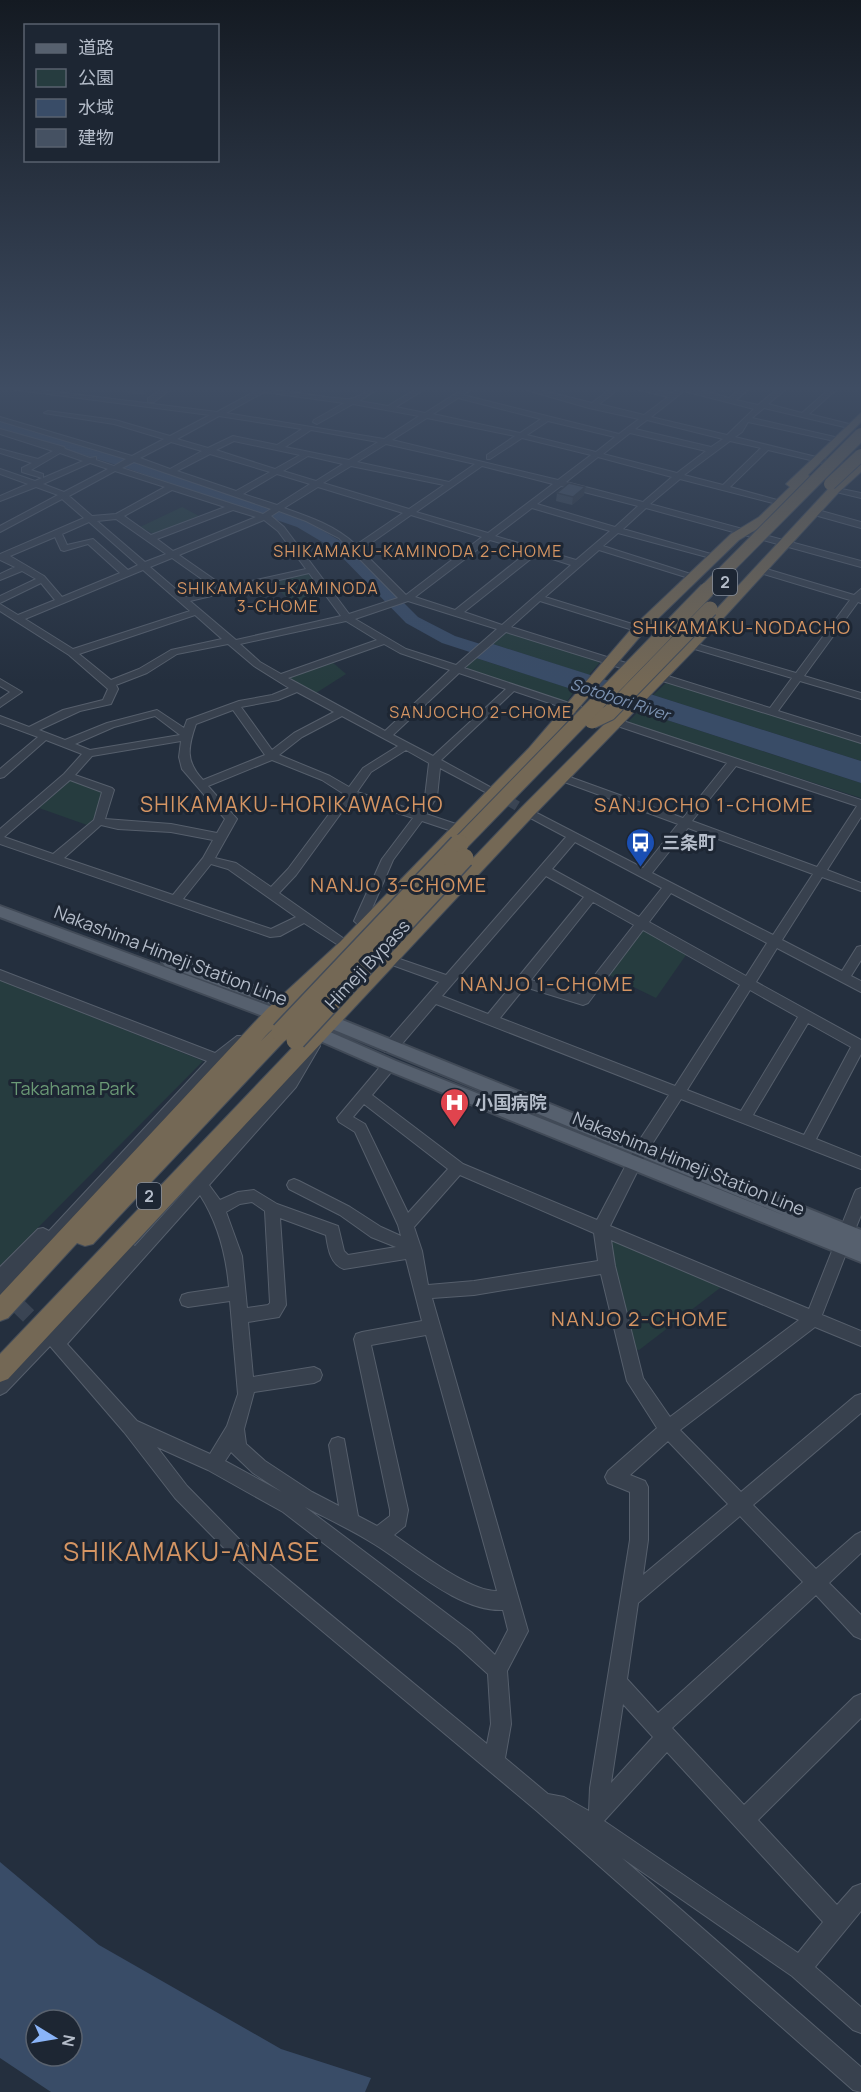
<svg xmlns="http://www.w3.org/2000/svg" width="861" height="2092" font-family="Manrope,'Noto Sans JP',sans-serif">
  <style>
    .green { fill: #263c3f }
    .water { fill: #394c67; fill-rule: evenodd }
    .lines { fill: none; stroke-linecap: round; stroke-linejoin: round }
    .minor-tunnel-far1 { stroke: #3a4453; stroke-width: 10; stroke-dasharray: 10 5; stroke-linecap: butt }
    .minor-tunnel { stroke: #3a4453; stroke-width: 16; stroke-dasharray: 16 8; stroke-linecap: butt }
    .minor-casing { stroke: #565f6c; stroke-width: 2 }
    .major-casing { stroke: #414a57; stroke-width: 4 }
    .highway-casing { stroke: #434c59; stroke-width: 2 }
    .minor { fill: #38414e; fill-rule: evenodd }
    .major { fill: #56606e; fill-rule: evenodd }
    .highway { fill: #746855; fill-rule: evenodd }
    .highway-bridge-far2-casing { stroke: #434c59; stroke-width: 14; stroke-linecap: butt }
    .highway-bridge-far1-casing { stroke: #434c59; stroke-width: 17; stroke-linecap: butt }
    .highway-bridge-casing { stroke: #434c59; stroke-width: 22; stroke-linecap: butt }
    .highway-bridge-far2 { stroke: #746855; stroke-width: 12 }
    .highway-bridge-far1 { stroke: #746855; stroke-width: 15 }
    .highway-bridge { stroke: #746855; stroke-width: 19 }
    .wall { fill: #3b4654 }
    .shaded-wall { fill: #303945 }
    .building { fill: #455162; stroke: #303945; stroke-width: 1.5 }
    .labels { text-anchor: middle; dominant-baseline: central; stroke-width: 6; stroke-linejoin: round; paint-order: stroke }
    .far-neighbourhood-label { font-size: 16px; letter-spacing: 1.5px; fill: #d59563; stroke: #1d2633 }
    .shield { fill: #1d2633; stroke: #878f9c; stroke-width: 1.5 }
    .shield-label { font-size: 16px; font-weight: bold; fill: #b4bcc9 }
    .far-water-label { font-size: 16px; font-style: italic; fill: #7c92b1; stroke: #1d2633 }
    .far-quarter-label { font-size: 18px; letter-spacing: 1.5px; fill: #d59563; stroke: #1d2633 }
    .poi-label { font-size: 18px; font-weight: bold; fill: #b4bcc9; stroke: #1d2633; text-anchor: start }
    .street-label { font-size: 18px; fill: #b4bcc9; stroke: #1d2633 }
    .park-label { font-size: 18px; fill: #6b9a76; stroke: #1d2633 }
    .neighbourhood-label { font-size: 20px; letter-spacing: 1.5px; fill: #d59563; stroke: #1d2633 }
    .quarter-label { font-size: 21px; letter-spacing: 1.5px; fill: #d59563; stroke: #1d2633 }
    .near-quarter-label { font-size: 26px; letter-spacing: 1.5px; fill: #d59563; stroke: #1d2633 }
  </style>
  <rect width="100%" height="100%" fill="#242f3e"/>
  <g class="green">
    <path d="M378,389L408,395L389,407L358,402Z"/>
    <path d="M182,507L201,517L156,535L140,527Z"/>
    <path d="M305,573L308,574L324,594L322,596L292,603L272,583Z"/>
    <path d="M507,632L601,661L589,675L493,644Z"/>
    <path d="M476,658L575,690L566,703L468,671L466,666Z"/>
    <path d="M331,661L346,674L316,693L288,677Z"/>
    <path d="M667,682L861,743V761L653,695Z"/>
    <path d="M639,711L861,783V798L627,723Z"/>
    <path d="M71,780L102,791L98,815L87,825L39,808Z"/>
    <path d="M647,929L684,950L686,955L656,998L609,975L641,930Z"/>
    <path d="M0,980L203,1061L0,1266Z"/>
    <path d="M612,1237L718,1282L720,1288L639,1350L634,1349L609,1241Z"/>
  </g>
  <g class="water">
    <path d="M0,421L136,462L301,518L344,543L418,617L455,636L490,647L493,644L861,761V783L476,658L479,655L442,643L406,623L334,549L297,527L126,468L0,429Z"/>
    <path d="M0,1862L99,1945L281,2049L371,2078L365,2092H51L0,2058ZM36,2020H72V2056H36Z"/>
  </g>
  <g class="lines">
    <path class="minor-tunnel-far1" d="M496,793L527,812"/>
    <path class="minor-tunnel" d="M0,1288L45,1332"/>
    <defs>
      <g id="minor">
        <path d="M10,389H33L217,412L256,391L252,389C285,389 315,397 347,399C357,400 365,389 378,389L359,401L388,406L416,389H425L396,407L425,413L463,389H472L463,395L619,434L639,419L589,408L523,389H536L592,403L610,389H619L599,404L644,415L668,397L636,389H651L672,393C687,382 713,394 729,398L740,389H749L736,400L758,405L777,389H786L768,404L802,413L829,389H837L809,414L853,425V429L764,408L752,418L839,438V442L748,422L742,432L735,437L861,468V472L768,450L730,487L777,500V504L680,479L650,504L861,561V567L646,508L623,529L718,556V560L618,533L603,546L700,577L692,579L599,550L545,597L642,627V631H636L540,601L511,627L770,708L792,678L688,647V643H694L796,673L850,600L757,572V568H763L854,595L861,589V603L858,602L804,676L861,693V699L800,681L778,711L861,737V743L506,632L464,668L861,800V817L827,870L861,883V891L822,877L782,940L842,971L857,947L861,946V960L851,976L861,981V992L777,948L756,982L861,1040V1054L816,1139L861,1157V1169L681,1099L647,1152L610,1226L809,1309L836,1241L841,1239L846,1241L849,1246L822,1315L861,1331V1346L815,1327L680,1430L741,1492L855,1396L861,1394V1413L753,1505L816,1569L855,1535L861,1532V1553L829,1583L861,1615V1639L854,1636L816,1595L672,1728L744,1805L854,1697L861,1694V1718L758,1820L837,1905L853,1887L861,1884V1911L815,1967L861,2007V2033L853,2030L792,1976L622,1858L861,2067V2092L853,2090L537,1811L227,1551L175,1498L124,1432L50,1346L6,1392L0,1395V1375L105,1265L123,1243L128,1241L135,1246L286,1079L308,1042L313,1041L320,1046L296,1087L209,1185L220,1200L238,1192L254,1190L277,1204L338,1226L344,1251L348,1255L396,1247L371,1237L340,1215L289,1189L287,1185L289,1181L294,1179L299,1181L350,1207L381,1227L401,1236L398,1225L355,1132L339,1122L337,1118L385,1061H395L397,1065L372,1095L463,1164L597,1220L637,1144L669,1095L436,1004L395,1052H385L383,1048L385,1044L439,982L384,962L382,959L388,955L446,975L566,837L523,814V810H531L643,868L678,824L559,780V776H567L683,818L727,763L514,691L441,760L499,792L493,795L489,794L440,768L437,797L426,814L462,826L464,829L458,833L422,821L393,860L367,920L372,925L370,928H362L354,921L382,859L413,818L352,798L296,875L279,893L350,943L352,946L350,949L346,950L304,923L280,936L270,937L0,844V829L64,774L82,754L46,740L4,777L0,778V769L38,737L0,723V716L29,727L63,710L103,700L108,689L69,655L0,611V604L18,615L55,600L41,583L0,603V596L36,579L22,571L0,580V574L15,567L0,560V554L84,518L62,499L0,532V526L58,495L36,487L0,501V496L28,484L0,474V469L35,481L42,478L22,472V468L32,463L0,453V449L38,459L53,451L0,434V429L64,447L65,449L90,458L96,457V460L114,466L126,459L0,421V417L132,456L164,439L114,424L44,413L48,411L115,420L170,436L210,415ZM684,391L754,409L727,435L651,417ZM264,392L344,403L314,420L313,422L317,424L353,404L419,416L384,439L226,413ZM458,398L541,419L520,433L433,414ZM219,416L302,429L277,445L233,436L208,448L177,439ZM427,418L515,436L487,455V459H490L522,438L591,455L558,480L392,440ZM647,420L723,439L711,447L635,429ZM548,421L615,437L596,452L527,435ZM311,430L378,442L349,460L285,447ZM630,433L706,451L677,473L603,454ZM234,441L300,455L275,469L216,450ZM730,441L761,448L723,485L684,475ZM171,442L202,451L170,469L140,458ZM386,444L475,464L449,482L357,462ZM60,453L83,461L43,478V474L31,470ZM210,454L270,472L236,491L177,471ZM308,456L343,464L316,481L283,471ZM598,457L672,477L643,502L566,482ZM134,462L271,509L263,514L122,468ZM90,463L108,469L64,492L43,484ZM351,466L444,485L409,509L323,483ZM482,466L553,484L488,533L416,512ZM115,471L165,487L116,514L92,516L69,496ZM277,474L310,484L277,505L243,494ZM561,486L638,506L615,527L537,504ZM318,487L403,513L356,545C336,526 310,517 284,508ZM172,490L225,507L151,535L124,516ZM532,508L610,531L576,560L495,536ZM233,510L256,517L173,551L157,539ZM279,511L306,521L339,538L398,598L349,614L284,527L271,516ZM411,515L482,537L406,595L361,550ZM116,519L166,554L145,562L97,521ZM264,520L278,531L306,569L225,587L179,555ZM89,522L138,565L128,570L93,539L67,545L62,534ZM55,537L61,550L64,551L88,544L120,573L62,597L44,576L10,556ZM490,540L529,551L455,610L415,597ZM537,554L571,565L502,625L464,612ZM172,558L216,589L185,597L150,567ZM143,570L190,611L73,649L25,619ZM309,573L341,616L236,640L190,601ZM408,601L497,629L456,665L406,649L355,619ZM195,615L222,639L171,650L139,669L111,680L79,654ZM346,621L377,640L281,674L260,662L240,644ZM228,644L254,666L289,688L272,695L239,701L187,720L184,728L157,710L107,723L65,740L39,730L80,711L111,704L118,689L116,685L147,673L177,654ZM384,644L400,653L450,670L385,731L288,678ZM459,673L506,689L433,756L393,735ZM297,692L334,712L294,733L272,750L241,707L278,700ZM233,710L265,755L203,780C185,761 188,747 196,724ZM155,716L180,735L90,750L75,744L114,727ZM342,716L398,746L363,768L349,787L330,776L279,755L302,737ZM181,741L179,757L182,769L225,819L217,833L171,824L105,819L114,790L112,788L75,775L92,756ZM406,750L429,763L425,797L417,811L357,792L371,772ZM272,760L322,780L344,794L288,869L271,887L236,863L215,858L237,819L208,786ZM736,766L857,806L817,867L692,821ZM70,780L102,792L94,820L53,854L4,837ZM101,825L118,829L171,832L213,840L203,858L173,895L64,858ZM688,828L813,874L773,935L652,873ZM575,842L662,888L639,917L552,869ZM211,864L228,869L296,917L271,929L183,899ZM546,876L584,897L488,1014L442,996ZM671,893L767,943L746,976L649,922ZM593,902L634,925L580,994L531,980ZM643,930L740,985L675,1086L500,1018L525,987L583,1005L588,1003ZM750,990L798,1017L741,1111L687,1090ZM808,1023L851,1047L804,1135L753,1115ZM364,1104L448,1169L408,1213L365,1124L353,1117ZM460,1175L594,1233L598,1261L474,1281L428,1285L422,1251L414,1227ZM200,1195C218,1223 226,1254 229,1287L188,1293L182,1295L180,1300L182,1305L188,1307L230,1301L238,1394L227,1426L210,1454L137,1421L67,1344ZM252,1202L265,1211L270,1303L268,1305L247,1308L242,1256L226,1212L240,1204ZM280,1218L326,1235C328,1248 330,1264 344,1269L406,1259L422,1321L362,1332L356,1334L354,1339L390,1510V1516L377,1526L358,1516L344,1439L338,1437L332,1439L329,1445L339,1506L312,1492L265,1461L246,1444L244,1429L254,1392L314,1383L320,1380L322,1375L320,1370L314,1367L253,1377L248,1322L279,1317L286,1305ZM611,1240L799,1320L670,1417L643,1378L615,1266ZM601,1274L627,1381L657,1428L608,1471L605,1477L608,1483L630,1492V1540L590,1788L589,1811L564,1797L548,1794L505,1758L511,1724L507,1671L528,1631L432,1298L474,1295ZM426,1335L497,1591C470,1592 418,1551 394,1535L405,1526L408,1510L371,1345ZM668,1441L728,1504L643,1575L648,1540V1487L645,1481L630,1475ZM157,1447L208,1470L283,1512L457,1646L488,1674L491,1724L487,1744L239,1539L187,1486ZM231,1452L253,1473L282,1492L225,1461ZM305,1507C328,1519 352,1530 374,1544C410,1566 459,1612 503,1610L508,1630L495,1655L471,1632ZM740,1516L803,1582L658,1713L627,1679L638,1603ZM623,1704L653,1737L611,1783ZM667,1752L823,1922L798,1953L604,1821Z"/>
        <path d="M162,389H171L154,402H148V398Z"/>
        <path d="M832,487L861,493V498L832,491Z"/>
        <path d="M814,509L861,522V528L811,514L810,512Z"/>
        <path d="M0,679L22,692L0,707V699L10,692L0,686Z"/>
        <path d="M0,970L215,1053L237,1036H247L249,1040L222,1063L6,1300L0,1302V1267L38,1229L43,1228L49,1231L207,1061L0,980Z"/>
        <path d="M861,1188V1215L852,1237L847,1238L842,1237L839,1232L854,1194L856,1190Z"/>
      </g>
      <path id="major" d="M0,906L280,1010L396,1061L786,1216L281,1008L165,966L162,962L165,958H175L293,1000L861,1230V1262L384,1069L268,1018L0,917Z"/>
      <g id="highway">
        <path d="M861,413V422L808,475L812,478L767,523L739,540L644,632L539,754L352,950L261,1041C269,1032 275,1023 288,1027L291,1032L288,1037L93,1244L85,1246L77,1243L8,1318L0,1321V1295L267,1009L340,942L529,748L634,626L731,534L759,517L790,487L786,484L788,482Z"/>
        <path d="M861,463V472L839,492L696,648L533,816L8,1379L0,1382V1354L521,808L686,642L831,486Z"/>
      </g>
    </defs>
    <use href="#minor" class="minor-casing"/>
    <use href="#major" class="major-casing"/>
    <use href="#highway" class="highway-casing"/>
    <use href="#minor" class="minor"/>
    <use href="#major" class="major"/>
    <use href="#highway" class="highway"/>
    <defs>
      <g id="highway-bridge-far2">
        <path d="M830,484L861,455"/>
        <path d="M705,591L861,434"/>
      </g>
      <g id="highway-bridge-far1">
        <path d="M592,721L609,713L710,609"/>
        <path d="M458,846L707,590"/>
      </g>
      <g id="highway-bridge">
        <path d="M281,1032L459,844"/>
        <path d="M296,1040L464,858"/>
      </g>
    </defs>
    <use href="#highway-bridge-far2" class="highway-bridge-far2-casing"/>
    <use href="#highway-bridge-far1" class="highway-bridge-far1-casing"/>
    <use href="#highway-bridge" class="highway-bridge-casing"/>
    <use href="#highway-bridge-far2" class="highway-bridge-far2"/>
    <use href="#highway-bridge-far1" class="highway-bridge-far1"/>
    <use href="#highway-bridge" class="highway-bridge"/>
  </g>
  <g class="wall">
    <path d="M127,389H150L144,395L128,393Z"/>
    <path d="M585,487L584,495L572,505L556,501L557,493Z"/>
  </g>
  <g class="shaded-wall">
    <path d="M144,389H150L144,395L143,390Z"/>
    <path d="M585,487L584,495L572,505L573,497Z"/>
  </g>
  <path class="building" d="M569,483L585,487L573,497L557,493Z"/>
  <linearGradient id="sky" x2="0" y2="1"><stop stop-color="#141a22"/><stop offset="0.57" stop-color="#3f4d63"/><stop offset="1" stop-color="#3f4d63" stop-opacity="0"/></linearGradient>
  <rect width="861" height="682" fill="url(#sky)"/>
  <defs>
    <symbol id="bus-pin" viewBox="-11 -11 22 30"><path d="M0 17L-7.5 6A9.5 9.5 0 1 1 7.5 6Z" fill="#1a4fb4" stroke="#1d2633"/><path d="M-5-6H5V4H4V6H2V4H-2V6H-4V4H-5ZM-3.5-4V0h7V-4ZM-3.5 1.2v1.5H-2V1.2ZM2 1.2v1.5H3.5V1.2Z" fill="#fff"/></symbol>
    <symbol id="hospital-pin" viewBox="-11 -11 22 30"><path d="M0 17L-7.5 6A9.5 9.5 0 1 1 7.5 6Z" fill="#e0444e" stroke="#1d2633"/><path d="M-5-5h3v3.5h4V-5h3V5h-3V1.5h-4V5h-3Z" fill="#fff"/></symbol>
  </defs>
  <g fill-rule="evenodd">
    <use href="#bus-pin" x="624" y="826" width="33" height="45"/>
    <use href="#hospital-pin" x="438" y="1086" width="33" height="45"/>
  </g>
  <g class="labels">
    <g class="far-neighbourhood-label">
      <text x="418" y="551">SHIKAMAKU-KAMINODA 2-CHOME</text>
      <text x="278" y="588">SHIKAMAKU-KAMINODA<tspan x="278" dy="18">3-CHOME</tspan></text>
      <text x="481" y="712">SANJOCHO 2-CHOME</text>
    </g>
    <g class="shield">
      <rect x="713" y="569" width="24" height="26" rx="4.5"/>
      <rect x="137" y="1183" width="24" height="26" rx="4.5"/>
    </g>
    <g class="shield-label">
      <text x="725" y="582">2</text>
      <text x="149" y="1196">2</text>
    </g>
    <g class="far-water-label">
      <text transform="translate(620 699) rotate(18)">Sotobori River</text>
    </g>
    <g class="far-quarter-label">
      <text x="742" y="627">SHIKAMAKU-NODACHO</text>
    </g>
    <g class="poi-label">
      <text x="662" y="842">三条町</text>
      <text x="475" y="1102">小国病院</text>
    </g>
    <g class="street-label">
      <text transform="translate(171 955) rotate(21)">Nakashima Himeji Station Line</text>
      <text transform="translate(367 964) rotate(-47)">Himeji Bypass</text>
      <text transform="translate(689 1163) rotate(22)">Nakashima Himeji Station Line</text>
    </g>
    <g class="park-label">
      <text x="73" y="1088">Takahama Park</text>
    </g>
    <g class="neighbourhood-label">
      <text x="704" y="804">SANJOCHO 1-CHOME</text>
      <text x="399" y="884">NANJO 3-CHOME</text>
      <text x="547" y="983">NANJO 1-CHOME</text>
      <text x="640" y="1318">NANJO 2-CHOME</text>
    </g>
    <g class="quarter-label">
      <text x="292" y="804">SHIKAMAKU-HORIKAWACHO</text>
    </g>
    <g class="near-quarter-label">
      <text x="192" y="1551">SHIKAMAKU-ANASE</text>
    </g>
  </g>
  <rect x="24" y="24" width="195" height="138" fill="#1d2633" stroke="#59626f" stroke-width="1.5"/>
  <rect x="36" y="44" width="30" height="9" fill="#56606e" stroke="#59626f" stroke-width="1.5"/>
  <text x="78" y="54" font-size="18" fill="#b4bcc9">道路</text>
  <rect x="36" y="69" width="30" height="18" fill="#263c3f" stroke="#59626f" stroke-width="1.5"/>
  <text x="78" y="84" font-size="18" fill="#b4bcc9">公園</text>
  <rect x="36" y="99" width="30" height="18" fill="#394c67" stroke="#59626f" stroke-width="1.5"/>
  <text x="78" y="114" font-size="18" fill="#b4bcc9">水域</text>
  <rect x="36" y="129" width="30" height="18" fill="#455162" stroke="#59626f" stroke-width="1.5"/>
  <text x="78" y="144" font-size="18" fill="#b4bcc9">建物</text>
  <g transform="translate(54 2038) rotate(101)"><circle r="28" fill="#1d2633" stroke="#59626f" stroke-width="1.5"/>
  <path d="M0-4.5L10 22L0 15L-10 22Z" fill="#8ab4f8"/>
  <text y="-9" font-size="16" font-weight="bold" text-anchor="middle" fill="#b4bcc9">N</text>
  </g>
</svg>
